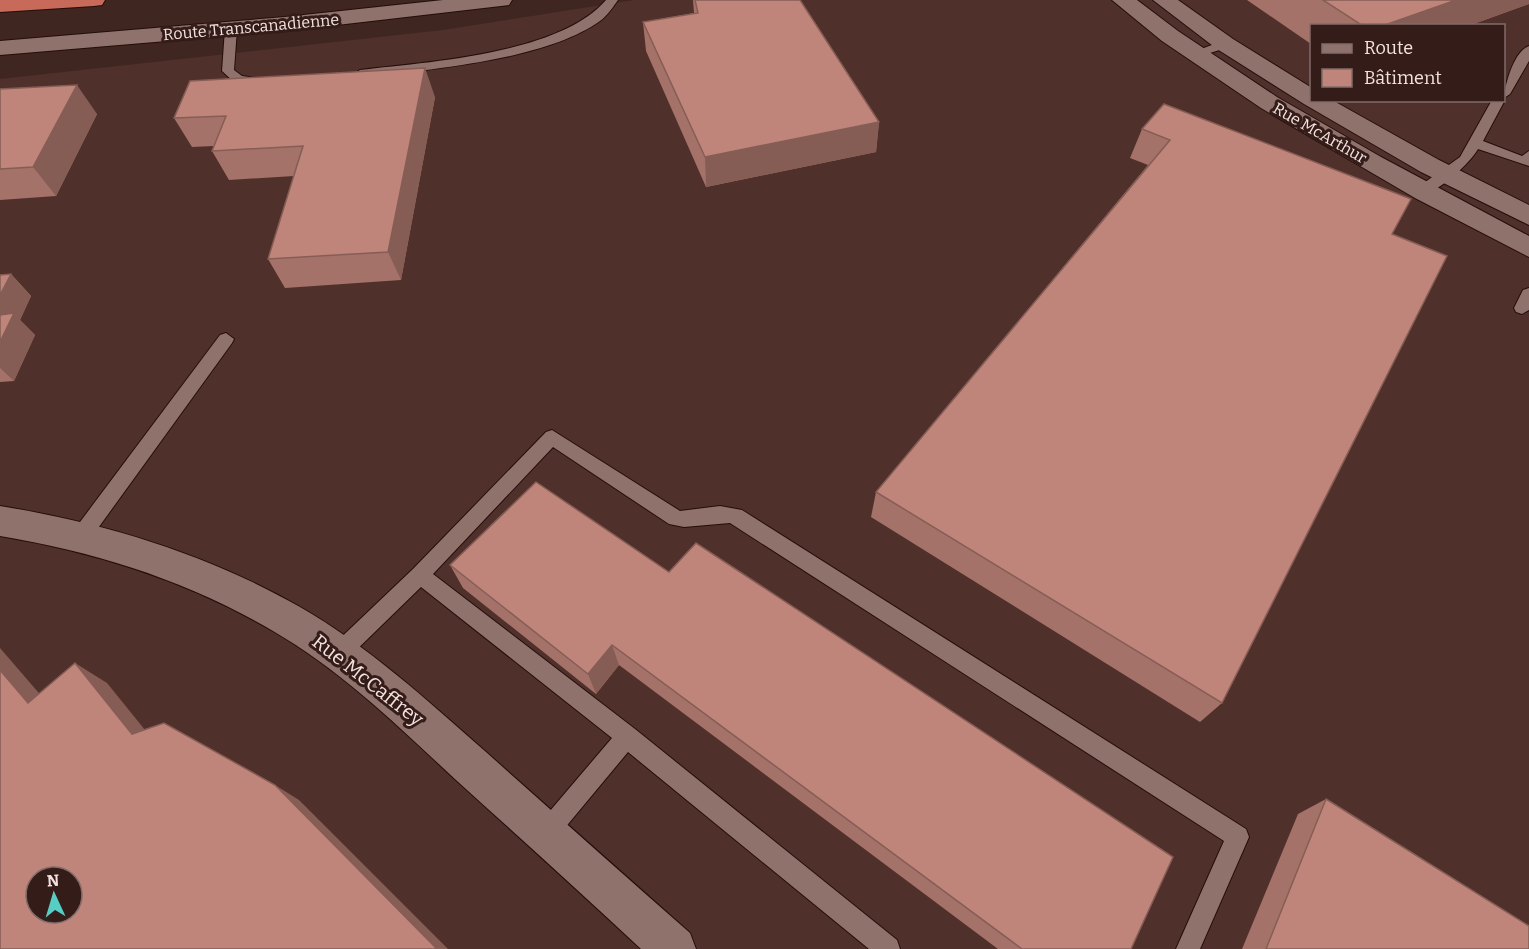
<svg xmlns="http://www.w3.org/2000/svg" width="1529" height="949" font-family="Bitter,serif">
  <style>
    .built { fill: #50302b; fill-rule: evenodd }
    .lines { fill: none; stroke-linecap: round; stroke-linejoin: round }
    .service-casing { stroke: #240e0a; stroke-width: 2 }
    .minor-casing { stroke: #240e0a; stroke-width: 2 }
    .tertiary-casing { stroke: #240e0a; stroke-width: 2 }
    .secondary-casing { stroke: #240e0a; stroke-width: 2 }
    .motorway-casing { stroke: #240e0a; stroke-width: 2 }
    .service { fill: #90726c; fill-rule: evenodd }
    .minor { fill: #90726c; fill-rule: evenodd }
    .tertiary { fill: #90726c; fill-rule: evenodd }
    .secondary { fill: #90726c; fill-rule: evenodd }
    .motorway { fill: #c76a59; fill-rule: evenodd }
    .wall { fill: #a47269 }
    .shaded-wall { fill: #865d55 }
    .building { fill: #bf857a; stroke: #865d55; stroke-width: 1.5; fill-rule: evenodd }
    .labels { text-anchor: middle; dominant-baseline: central; stroke-width: 6; stroke-linejoin: round; paint-order: stroke }
    .far-street-label { font-size: 16px; fill: #f4e2df; stroke: #341c18 }
    .street-label { font-size: 20px; fill: #f4e2df; stroke: #341c18 }
  </style>
  <rect width="100%" height="100%" fill="#3f2621"/>
  <path class="built" d="M634,0H1529V949H0V79L443,30ZM1312,26H1504V100H1312ZM36,877H72V913H36Z"/>
  <g class="lines">
    <defs>
      <g id="service">
        <path d="M606,0H618C613,7 607,16 600,21C544,61 428,69 360,78L354,74L360,70C428,62 560,54 606,0Z"/>
        <path d="M231,25L237,29L234,70L242,76L263,79V85L234,82L222,71L225,29Z"/>
        <path d="M1225,40L1231,44L1229,47L1194,58L1188,54Z"/>
        <path d="M1529,46V61L1510,94L1504,98L1505,100L1483,141L1522,156L1529,151V166L1478,149C1471,162 1433,199 1417,194V188L1460,157L1492,100H1504C1504,86 1514,51 1529,46Z"/>
        <path d="M1529,288V310L1522,314L1516,312L1514,308L1523,290Z"/>
        <path d="M226,333L234,339L232,343L88,542L81,544L74,542L72,536L74,530L220,335Z"/>
        <path d="M552,430L680,511L720,506L742,510L1246,829L1249,837L1200,949H1176L1224,841L730,523L684,527L669,524L553,447L433,574L635,729L897,940L900,949H869L628,752L554,841L546,844L538,841L535,833L538,825L612,738L421,587L345,661L338,664L331,661L328,654L331,647L413,569L546,432Z"/>
      </g>
      <path id="minor" d="M0,506C105,523 207,554 300,607C368,646 427,700 486,752C554,813 622,873 690,933L696,949H641C580,892 518,836 456,780C399,727 342,671 273,631C188,581 97,552 0,536Z"/>
      <g id="tertiary">
        <path d="M1112,0H1137L1178,31L1277,97L1381,157L1529,236V257L1415,198L1261,108L1162,41Z"/>
        <path d="M1153,0H1178L1233,39L1312,88V100H1332L1439,160L1529,205V225L1421,172L1304,104L1217,49Z"/>
      </g>
      <path id="secondary" d="M443,0H512L509,5L501,6L285,31L0,55V41L285,17Z"/>
      <path id="motorway" d="M0,0H105L102,5L94,6L0,12Z"/>
    </defs>
    <use href="#service" class="service-casing"/>
    <use href="#minor" class="minor-casing"/>
    <use href="#tertiary" class="tertiary-casing"/>
    <use href="#secondary" class="secondary-casing"/>
    <use href="#motorway" class="motorway-casing"/>
    <use href="#service" class="service"/>
    <use href="#minor" class="minor"/>
    <use href="#tertiary" class="tertiary"/>
    <use href="#secondary" class="secondary"/>
    <use href="#motorway" class="motorway"/>
  </g>
  <g class="wall">
    <path d="M693,0H800L879,122L876,152L706,187L646,51L643,22L694,13Z"/>
    <path d="M1247,0H1529V4L1468,26H1311V44Z"/>
    <path d="M0,89L97,114L56,196L0,200Z"/>
    <path d="M435,97L401,280L285,288L268,259L294,176L229,180L212,151L214,146L192,147L174,118Z"/>
    <path d="M1164,104L1392,234L1222,703L1200,722L871,517L876,492L1148,165L1130,158L1142,129Z"/>
    <path d="M11,274L31,296L20,320L35,335L14,381L0,382V275Z"/>
    <path d="M536,482L1131,949H998L619,665L596,694L463,588L450,565Z"/>
    <path d="M1326,799L1529,949H1242L1298,814Z"/>
  </g>
  <g class="shaded-wall">
    <path d="M1456,0H1529V4L1468,26H1382Z"/>
    <path d="M425,68L435,97L401,280L388,252Z"/>
    <path d="M77,85L97,114L56,196L33,167Z"/>
    <path d="M879,122L876,152L706,187L705,157Z"/>
    <path d="M11,274L31,296L20,320L35,335L14,381L0,368V295Z"/>
    <path d="M612,645L619,665L596,694L588,674Z"/>
    <path d="M0,648L63,721L28,703L0,670Z"/>
    <path d="M75,663L107,683L162,751L132,734Z"/>
    <path d="M275,785L299,800L448,949H437Z"/>
  </g>
  <g class="building">
    <path d="M695,0H800L879,122L705,157L643,22L698,13Z"/>
    <path d="M1323,0H1456L1382,26H1363Z"/>
    <path d="M425,68L388,252L268,259L303,146L212,151L226,116L174,118L190,81Z"/>
    <path d="M77,85L33,167L0,169V89Z"/>
    <path d="M1164,104L1411,199L1392,234L1447,256L1222,703L876,492L1170,140L1142,129Z"/>
    <path d="M11,274L0,295V275Z"/>
    <path d="M14,313L0,342V315Z"/>
    <path d="M536,482L669,572L696,543L1173,857L1131,949H1022L612,645L588,674L450,565Z"/>
    <path d="M75,663L132,734L164,723L275,785L437,949H0V670L28,703ZM36,877H72V913H36Z"/>
    <path d="M1326,799L1529,926V949H1266Z"/>
  </g>
  <g class="labels">
    <g class="far-street-label">
      <text transform="translate(251 27) rotate(-5)">Route Transcanadienne</text>
      <text transform="translate(1320 133) rotate(30)">Rue McArthur</text>
    </g>
    <g class="street-label">
      <text transform="translate(368 680) rotate(38)">Rue McCaffrey</text>
    </g>
  </g>
  <rect x="1310" y="24" width="195" height="78" fill="#341c18" stroke="#816b68" stroke-width="1.5"/>
  <rect x="1322" y="44" width="30" height="9" fill="#90726c" stroke="#816b68" stroke-width="1.5"/>
  <text x="1364" y="54" font-size="18" fill="#f4e2df">Route</text>
  <rect x="1322" y="69" width="30" height="18" fill="#bf857a" stroke="#816b68" stroke-width="1.5"/>
  <text x="1364" y="84" font-size="18" fill="#f4e2df">Bâtiment</text>
  <g transform="translate(54 895) rotate(356)"><circle r="28" fill="#341c18" stroke="#816b68" stroke-width="1.5"/>
  <path d="M0-4.5L10 22L0 15L-10 22Z" fill="#56cec3"/>
  <text y="-9" font-size="16" font-weight="bold" text-anchor="middle" fill="#f4e2df">N</text>
  </g>
</svg>
